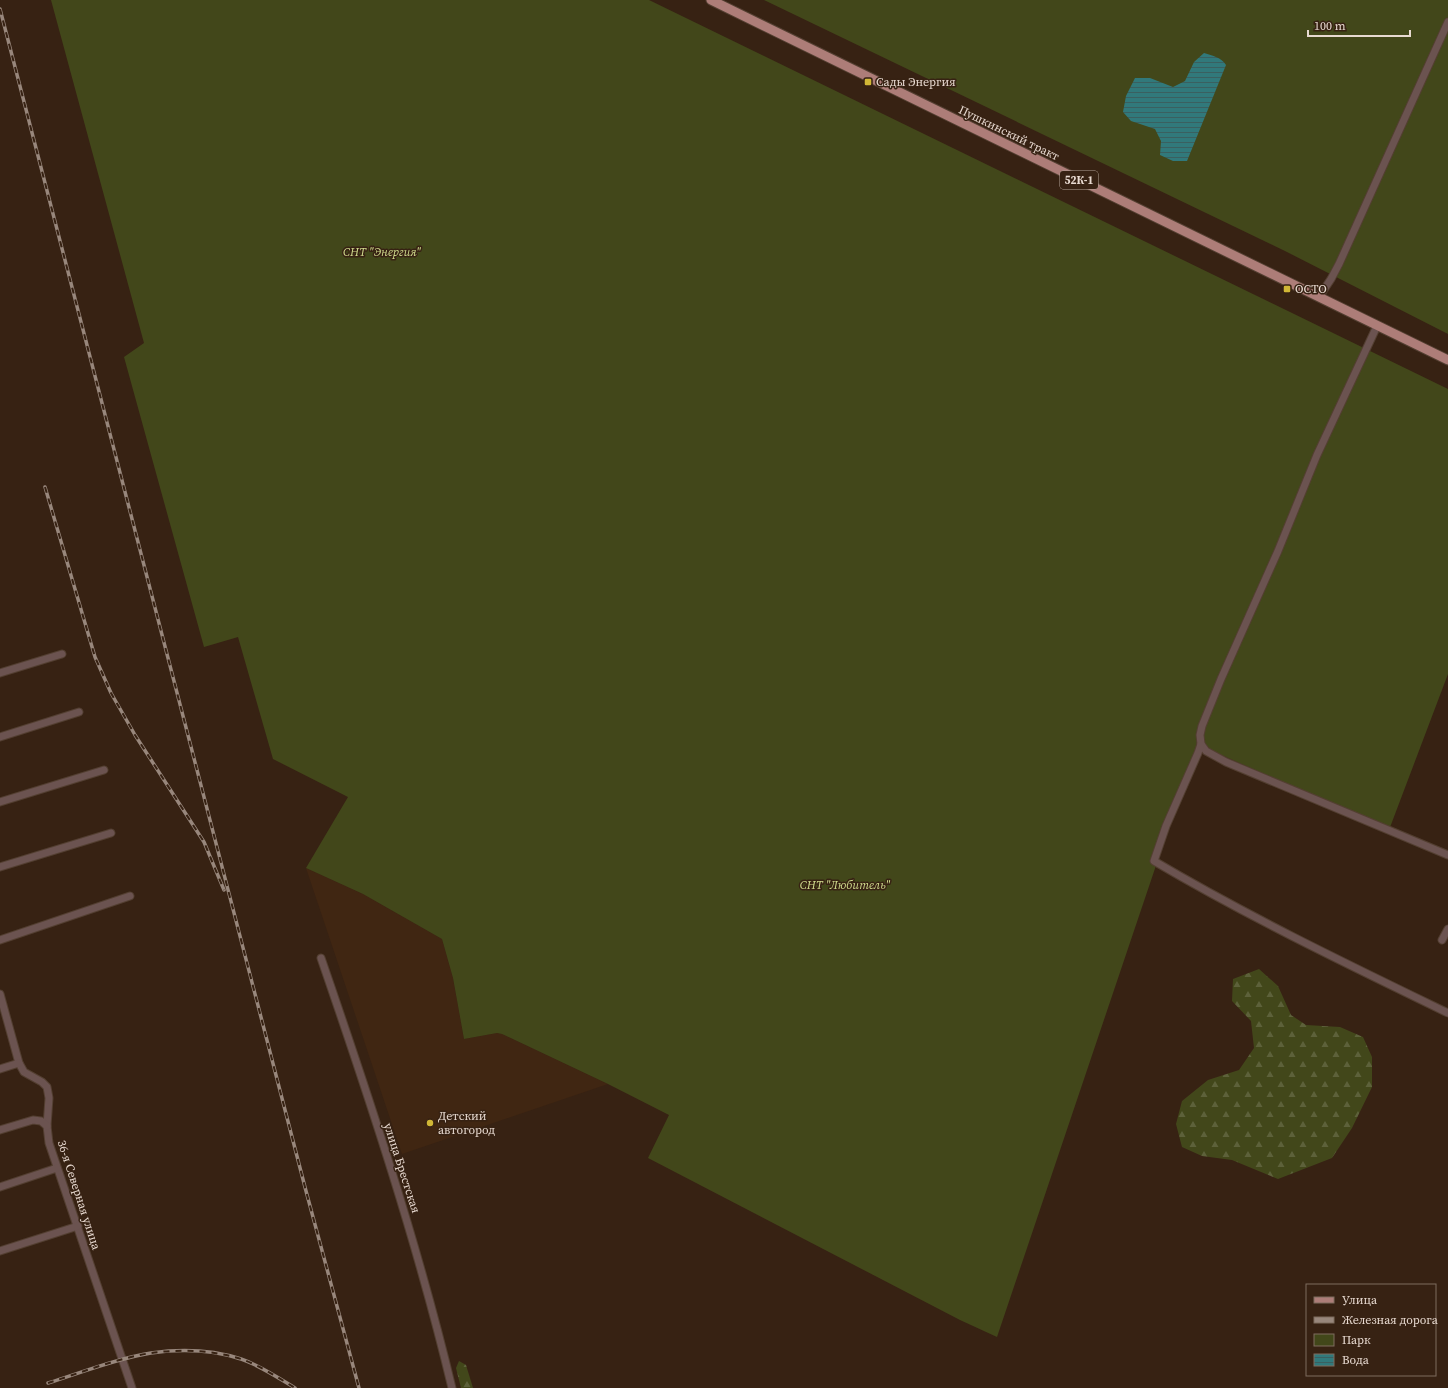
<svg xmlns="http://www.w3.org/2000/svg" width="1448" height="1388" font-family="'Source Serif 4',serif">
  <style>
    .built { fill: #402612 }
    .green { fill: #42471a }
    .forest { fill: url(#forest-firs) }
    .water { fill: url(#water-rules) }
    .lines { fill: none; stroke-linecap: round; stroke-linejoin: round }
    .minor-casing { stroke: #533f31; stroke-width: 9 }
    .major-casing { stroke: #533f31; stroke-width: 11 }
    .minor { stroke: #6b5350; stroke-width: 7 }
    .major { stroke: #ad7d78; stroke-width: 9 }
    .rail-casing { stroke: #98877c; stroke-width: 3.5 }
    .rail { stroke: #372213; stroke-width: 2; stroke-dasharray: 6; stroke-linecap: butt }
    .poi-dot { fill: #d1b736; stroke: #372213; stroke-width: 1.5 }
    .labels { text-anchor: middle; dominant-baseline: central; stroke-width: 3; stroke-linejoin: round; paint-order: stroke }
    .shield { fill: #372213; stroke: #b3a398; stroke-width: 1 }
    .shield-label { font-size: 11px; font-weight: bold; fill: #e8dad1 }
    .poi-label { font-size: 12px; fill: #e8dad1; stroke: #372213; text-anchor: start }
    .street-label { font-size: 12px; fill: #e8dad1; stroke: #372213 }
    .park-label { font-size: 12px; font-style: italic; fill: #d0db8d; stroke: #372213 }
  </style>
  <defs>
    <pattern id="forest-firs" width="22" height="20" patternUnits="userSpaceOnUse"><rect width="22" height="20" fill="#42471a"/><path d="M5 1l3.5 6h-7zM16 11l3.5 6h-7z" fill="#5d613a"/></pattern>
    <pattern id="water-rules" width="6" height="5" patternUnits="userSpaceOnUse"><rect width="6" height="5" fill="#31797b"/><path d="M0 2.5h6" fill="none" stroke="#3a6060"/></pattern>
  </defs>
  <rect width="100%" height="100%" fill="#372213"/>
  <path class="built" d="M306,868L363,894L442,939L453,978L464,1039L497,1033L502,1034L608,1084L402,1154Z"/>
  <g class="green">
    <path d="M51,0H649L1448,389V674L1389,830L1197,744L997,1337L960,1320L648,1158L669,1115L608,1084L502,1034L497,1033L464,1039L453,978L442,939L363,894L306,868L348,797L273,759L238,637L204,647L124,357L144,343Z"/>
    <path d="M764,0H1448V334L1285,251Z"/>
  </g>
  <g class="forest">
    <path d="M1259,969L1278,986L1291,1015L1306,1025L1340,1027L1363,1037L1372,1057V1087L1352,1128L1332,1158L1278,1179L1232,1160L1202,1156L1182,1147L1176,1124L1182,1101L1208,1080L1239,1070L1254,1048L1251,1021L1232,1001L1233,979Z"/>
    <path d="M459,1361L466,1365L473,1388H461L456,1368Z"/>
  </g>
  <path class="water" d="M1204,53C1213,56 1221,57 1226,65L1187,161H1173L1160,155L1161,141L1155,129L1131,121L1123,112L1126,96L1135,78H1150L1173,87L1185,81L1194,62Z"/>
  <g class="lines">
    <defs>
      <g id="minor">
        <path d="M1319,297L1331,279L1339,264L1448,22"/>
        <path d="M1377,326L1317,455L1278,551L1221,679L1202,726L1200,735L1201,744L1206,751L1226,762L1448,855"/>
        <path d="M0,673L62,654"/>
        <path d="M0,737L79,712"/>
        <path d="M1201,744L1198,753L1166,826L1154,861C1249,917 1349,965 1448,1013"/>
        <path d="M0,802L104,770"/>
        <path d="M0,867L111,833"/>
        <path d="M0,940L130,896"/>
        <path d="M1442,940L1448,929"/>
        <path d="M321,958C370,1100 417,1242 452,1388"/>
        <path d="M0,994L19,1063L24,1072L42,1082L47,1087L49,1098L47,1126L49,1143L132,1388"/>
        <path d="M0,1069L19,1063"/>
        <path d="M0,1130L33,1120L41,1121L47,1126"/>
        <path d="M0,1187L57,1168"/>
        <path d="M0,1251L78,1226"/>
      </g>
      <path id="major" d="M711,0L1448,360"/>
    </defs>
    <use href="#minor" class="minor-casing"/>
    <use href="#major" class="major-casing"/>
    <use href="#minor" class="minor"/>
    <use href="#major" class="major"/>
    <defs>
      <g id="rail">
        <path d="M0,9L306,1191L359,1388"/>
        <path d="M45,487L95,657L111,693L135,735L204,842L224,890"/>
        <path d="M48,1383C80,1373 118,1358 151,1353C180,1349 213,1350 241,1359C259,1365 279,1378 295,1388"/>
      </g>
    </defs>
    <use href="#rail" class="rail-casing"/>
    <use href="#rail" class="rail"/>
  </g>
  <g class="poi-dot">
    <rect x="864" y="78" width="8" height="8" rx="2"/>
    <rect x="1283" y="285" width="8" height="8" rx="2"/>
    <circle cx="430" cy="1123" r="4"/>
  </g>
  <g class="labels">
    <rect class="shield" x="1060" y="171" width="38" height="18" rx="3"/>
    <g class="shield-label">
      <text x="1079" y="180">52К-1</text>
    </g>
    <g class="poi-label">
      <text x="876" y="82">Сады Энергия</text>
      <text x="1295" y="289">ОСТО</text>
      <text x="438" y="1116">Детский<tspan x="438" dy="14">автогород</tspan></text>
    </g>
    <g class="street-label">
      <text transform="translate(1009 133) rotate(26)">Пушкинский тракт</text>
      <text transform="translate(402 1168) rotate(72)">улица Брестская</text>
      <text transform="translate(79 1195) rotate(72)">36-я Северная улица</text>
    </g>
    <g class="park-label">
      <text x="382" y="252">СНТ "Энергия"</text>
      <text x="845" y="885">СНТ "Любитель"</text>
    </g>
  </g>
  <rect x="1306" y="1284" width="130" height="92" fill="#372213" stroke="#7e6c5f"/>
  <rect x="1314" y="1297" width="20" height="6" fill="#ad7d78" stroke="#7e6c5f"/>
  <text x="1342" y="1304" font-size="12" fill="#e8dad1">Улица</text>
  <rect x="1314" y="1317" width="20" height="6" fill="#98877c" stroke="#7e6c5f"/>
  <text x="1342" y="1324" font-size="12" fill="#e8dad1">Железная дорога</text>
  <rect x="1314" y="1334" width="20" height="12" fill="#42471a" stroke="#7e6c5f"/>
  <text x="1342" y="1344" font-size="12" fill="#e8dad1">Парк</text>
  <rect x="1314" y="1354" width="20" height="12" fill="url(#water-rules)" stroke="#7e6c5f"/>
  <text x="1342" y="1364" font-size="12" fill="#e8dad1">Вода</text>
  <path d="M1308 30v6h102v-6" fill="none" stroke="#e8dad1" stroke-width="2"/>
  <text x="1314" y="30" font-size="12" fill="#e8dad1" stroke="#372213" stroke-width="3" paint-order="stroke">100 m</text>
</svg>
